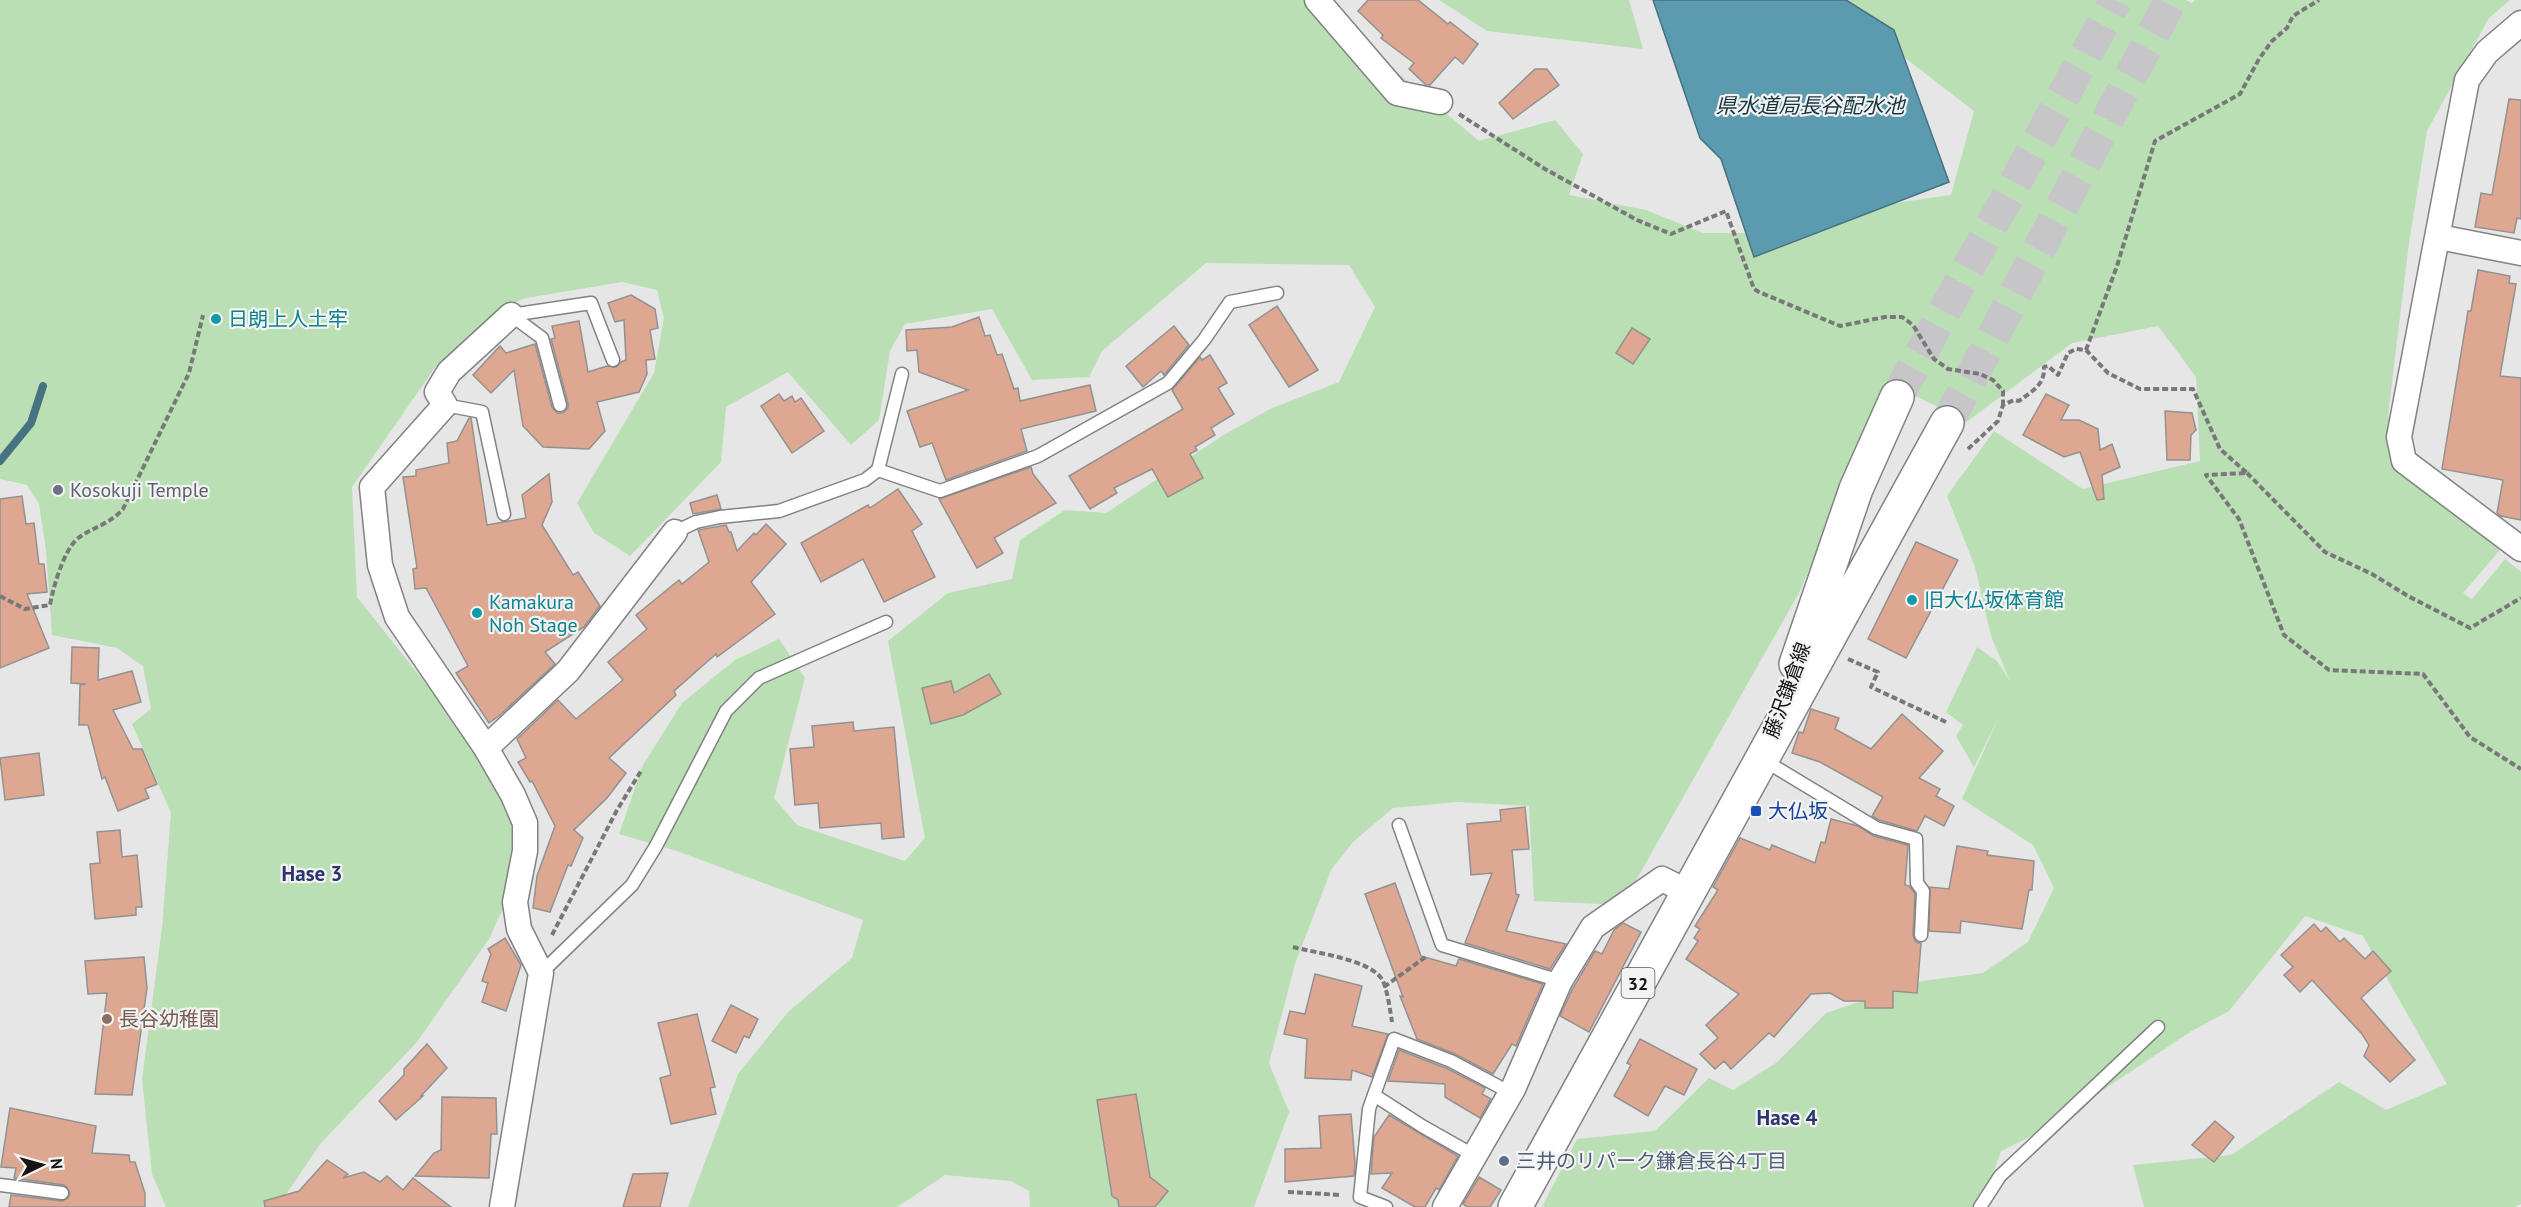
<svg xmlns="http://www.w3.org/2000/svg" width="2521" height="1207" font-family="'PT Sans','Noto Sans JP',sans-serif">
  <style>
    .green { fill: #badfb4 }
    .water { fill: #5c9baf; stroke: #467281; stroke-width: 1.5 }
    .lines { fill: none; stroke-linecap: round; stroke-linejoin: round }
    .stream { stroke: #467281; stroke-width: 8 }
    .building { fill: #dda791; stroke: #939291; stroke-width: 1.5 }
    .primary-tunnel { stroke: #c6c6c8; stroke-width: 33; stroke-dasharray: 33 16; stroke-linecap: butt }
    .service-casing { stroke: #828283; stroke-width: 15 }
    .minor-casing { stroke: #828283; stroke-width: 27 }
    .primary-casing { stroke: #828283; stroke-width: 36 }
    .path { stroke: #787879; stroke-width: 4; stroke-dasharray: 6 3; stroke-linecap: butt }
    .service { stroke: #fff; stroke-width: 12 }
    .minor { stroke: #fff; stroke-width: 24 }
    .primary { stroke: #fff; stroke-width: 33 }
    .culture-dot { fill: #0f9aa8; stroke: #f3f3f4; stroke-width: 2 }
    .worship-dot { fill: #6b7280; stroke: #f3f3f4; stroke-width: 2 }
    .transit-dot { fill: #1a4fb4; stroke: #f3f3f4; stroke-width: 2 }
    .education-dot { fill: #8d6e63; stroke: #f3f3f4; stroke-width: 2 }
    .service-dot { fill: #5c6f8a; stroke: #f3f3f4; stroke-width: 2 }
    .labels { text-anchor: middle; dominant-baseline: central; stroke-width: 4.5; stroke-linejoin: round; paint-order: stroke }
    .shield { fill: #f3f3f4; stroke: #575758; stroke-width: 1.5 }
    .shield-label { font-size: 18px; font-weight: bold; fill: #141415 }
    .culture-label { font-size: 20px; fill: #0d838f; stroke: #f3f3f4; text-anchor: start }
    .worship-label { font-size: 20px; fill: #5b616d; stroke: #f3f3f4; text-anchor: start }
    .street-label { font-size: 20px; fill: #141415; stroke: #f3f3f4 }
    .transit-label { font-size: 20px; fill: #164399; stroke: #f3f3f4; text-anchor: start }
    .education-label { font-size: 20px; fill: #785e54; stroke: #f3f3f4; text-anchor: start }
    .service-label { font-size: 20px; fill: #4e5e75; stroke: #f3f3f4; text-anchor: start }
    .water-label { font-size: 21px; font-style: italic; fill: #15353e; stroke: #f3f3f4 }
    .neighbourhood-label { font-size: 21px; font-weight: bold; fill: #2e346e; stroke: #f3f3f4 }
  </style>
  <rect width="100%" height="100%" fill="#e6e6e7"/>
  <g class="green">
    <path d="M0,0H1311L1479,141L1555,120L1583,154L1569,195L1646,210L1703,233H1769L1818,214L1951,195L1974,111L1830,0H2186L2192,3L2195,0H2510L2489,18L2427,131L2409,243L2388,415L2400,471L2500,550L2463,593L2472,599L2505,559L2521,572V1204L2515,1207H2144L2133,1165L2231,1155L2339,1082L2386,1110L2447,1084L2363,936L2305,916L2229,1011L2190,1032L2097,1094L2079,1113L2001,1151L1981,1207H1545L1543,1205L1577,1139L1655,1131L1709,1078L1733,1090L1776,1063L1826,1013L1923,981L1983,973L2028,942L2054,888L2033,845L1962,799L2000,715L1974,767L1956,736L1963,725L1946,712L1977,647L1997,661L2010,681L1991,636L1975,567L1947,496L1994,431L2083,489L2200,461L2196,377L2158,326L2072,343L1968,421L1888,383L1799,593L1622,905L1534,901L1529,806L1457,802L1393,808L1353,842L1331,870L1295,964L1269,1063L1289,1112L1254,1207H1030L1029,1191L1011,1181L945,1175L897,1207H688L738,1074L789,1011L852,958L863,920L677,851L619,834L643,765L682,703L735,660L779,639L805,678L774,798L797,825L905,861L925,838L888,641L948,593L1012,579L1020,540L1065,510L1106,513L1222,436L1270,409L1339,382L1375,307L1349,265L1206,263L1102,351L1089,377L1032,380L992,309L905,324L890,351L879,420L851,445L788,372L726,407L721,462L630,556L594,533L577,503L654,373L664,318L657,290L622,282L526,298L496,311L436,366L352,487L357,597L468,737L512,819L511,891L489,939L417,1042L321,1143L280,1203L261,1207H166L152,1174L142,1079L162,928L171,813L132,724L151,709L143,666L117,648L52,635L46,550L39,504L27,485L0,479Z"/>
    <path d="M1439,0H1629L1643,49L1487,31Z"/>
  </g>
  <path class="water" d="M1653,0H1846L1894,30L1949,182L1754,257L1721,159L1700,138Z"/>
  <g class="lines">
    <path class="stream" d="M0,461L31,423L43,386"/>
  </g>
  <g class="building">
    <path d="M1368,0H1418L1448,24L1450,22L1478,44L1463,64L1455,57L1430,85H1426L1409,69L1414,63L1381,38L1383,35L1358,11Z"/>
    <path d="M1535,69H1547L1559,85L1513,119L1499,103Z"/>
    <path d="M2509,99L2521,100V219L2517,218L2514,233L2475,227L2481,193L2492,195Z"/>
    <path d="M2478,270L2510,276L2509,283L2516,284L2500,376L2521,378V520L2501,516L2497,513L2503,480L2442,469L2468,311H2471Z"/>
    <path d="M631,295L655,309L658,328L650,330L655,359L646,360L647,374L639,392L597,402L605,431L589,449L543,447L523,426L514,370L491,393L473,375L500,346L506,353L535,344L552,407L557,413H563L568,408V403L551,339L555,338L552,326L579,321L588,372L607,366L616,367L621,362L626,360L624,320L615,322L608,303Z"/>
    <path d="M1277,306L1318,370L1289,387L1249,325Z"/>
    <path d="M979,317L985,336L990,335L997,355L1002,354L1014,389L1018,388L1020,401L1090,385L1096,411L1021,429L1027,451L946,480L932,443L920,447L907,411L968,390L919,372L917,350L907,351L906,330L952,327Z"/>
    <path d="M1174,326L1189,345L1164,375L1161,371L1143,387L1126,366Z"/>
    <path d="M1632,328L1650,339L1633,364L1616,353Z"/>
    <path d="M1210,355L1227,383L1218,388L1234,414L1211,428L1215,435L1195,447L1197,450L1190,454L1203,478L1168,497L1152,469L1114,488L1117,493L1090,509L1069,476L1183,409L1172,390L1200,357L1202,360Z"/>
    <path d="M779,394L784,401L792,396L795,402L801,398L824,431L792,453L761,406Z"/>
    <path d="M2046,394L2069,405L2061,420H2079L2098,429L2100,450L2112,444L2120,467L2102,475L2104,499L2097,500L2080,452L2064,457L2023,435Z"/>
    <path d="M2165,411L2192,413L2196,430L2191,435L2190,460H2167Z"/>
    <path d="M469,418H471L487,525L526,518L522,495L549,474L552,502L542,525L573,575L578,572L600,606L584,627L545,652L555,664L499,716L489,723L456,673L468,666L426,588L415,589L413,569L417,568L403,477L416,476V470L449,463L447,443L457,441Z"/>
    <path d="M1031,467L1033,474L1056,503L994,538L1003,553L977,568L939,499Z"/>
    <path d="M898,489L922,524L912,531L935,577L884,602L863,559L821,582L801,543L868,505L870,508Z"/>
    <path d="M717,495L721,509L693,514L690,503Z"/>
    <path d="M22,496L26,524L34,523L39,564H44L47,592L27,594L49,648L0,668V499Z"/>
    <path d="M766,524L786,544L751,582L775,614L717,657L716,654L674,691L676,695L609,758L626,773L607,798L574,830L583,838L571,866L568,865L550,912L533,908L537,876L555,826L532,781L530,782L518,762L526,758L517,739L558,700L576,719L623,680L608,662L647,629L636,615L679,580L682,584L709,562L698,530L726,525L729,532H731L737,551L754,533L756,535Z"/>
    <path d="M1916,542L1958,560L1906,658L1868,639Z"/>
    <path d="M72,647L99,648L98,680L132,671L141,702L113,710L133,749H142L157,784L145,789L149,798L118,811L105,777L102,779L88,725H79L80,685L86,684L71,683Z"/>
    <path d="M989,674L1001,694L963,715L931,724L922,688L951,681L954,693Z"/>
    <path d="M1811,709L1839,718L1835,729L1871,749L1902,714L1943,751L1919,778L1940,789L1936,796L1954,806L1944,826L1925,816L1917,831L1879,820L1872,816L1883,797L1820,762L1792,753L1799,732L1803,733Z"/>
    <path d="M853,722L854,731L894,727L904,837L882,839L881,823L820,828L818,803L795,805L790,749L814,747L812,726Z"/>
    <path d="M39,753L44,795L5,800L0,758Z"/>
    <path d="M1525,807L1529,849L1512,850L1516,894L1519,895L1506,931L1566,944L1550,969L1465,943L1492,873L1471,875L1467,824L1501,821L1500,810Z"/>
    <path d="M1831,819L1858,826L1874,836L1908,845L1905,885L1909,886L1915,894L1913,935L1916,942L1921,943L1917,993L1893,991V1008H1865V1001H1844L1830,993L1811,994L1774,1037L1769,1033L1731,1069L1724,1061L1715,1069L1700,1054L1718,1038L1706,1025L1739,994L1686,959L1698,941L1694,938L1700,929L1695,926L1718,890L1713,887L1740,838L1770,850L1772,845L1815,863L1821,842L1825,843Z"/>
    <path d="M120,830L122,857L137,855L142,907H136V915L95,919L90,864L100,863L97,832Z"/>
    <path d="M1957,846L1988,851L1987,855L2034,861L2032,890H2029L2022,929L1961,921L1960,933L1929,931L1930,887L1949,889Z"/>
    <path d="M1395,883L1421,956L1456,966L1459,959L1543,984L1516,1046L1512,1044L1493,1074L1455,1054L1417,1039L1400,996L1403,997L1365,894Z"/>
    <path d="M1623,923L1641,932L1589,1032L1560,1016L1573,988L1595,951L1602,954L1614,930Z"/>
    <path d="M2314,924L2321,932L2326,927L2340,942L2344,938L2365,959L2373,951L2391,971L2361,998L2415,1060L2390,1082L2364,1056L2369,1045L2362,1034L2312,980L2300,992L2284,975L2293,967L2281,955Z"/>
    <path d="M505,938L521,965L506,1011L482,1002L488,983L482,981L491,954L488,949Z"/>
    <path d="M144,957L147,988L132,1095L95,1094L107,993L88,994L85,961Z"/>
    <path d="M1315,974L1362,986L1352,1026L1388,1034L1372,1077L1352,1070L1351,1080L1305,1078L1307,1039L1284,1034L1290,1011L1305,1014Z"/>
    <path d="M731,1005L758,1019L749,1038L744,1036L736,1053L712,1041Z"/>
    <path d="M697,1014L715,1087L710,1088L716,1114L671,1124L660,1078L671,1075L658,1023Z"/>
    <path d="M1640,1039L1697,1069L1684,1095L1665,1086L1648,1116L1614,1096L1631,1065L1627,1063Z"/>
    <path d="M427,1044L447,1068L421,1096H423L396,1120L379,1101L404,1075V1069Z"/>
    <path d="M1399,1050L1448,1069L1485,1088L1482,1094L1491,1099L1480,1118L1445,1097V1084L1388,1081Z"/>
    <path d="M1136,1094L1150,1177L1168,1191L1155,1207H1119L1118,1200L1112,1196L1097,1100Z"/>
    <path d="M442,1097L496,1098L497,1134H491L489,1178L415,1176L434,1153L441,1150Z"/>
    <path d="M10,1108L96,1126L92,1153L129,1155L130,1162H135L145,1193V1207H9L11,1195L62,1201L68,1198L70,1193L67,1187L64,1185L14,1178L16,1168L1,1167Z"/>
    <path d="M1351,1114L1355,1163L1354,1176L1285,1182V1149L1321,1148L1319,1116Z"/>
    <path d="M1389,1115L1458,1156L1439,1190L1436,1188L1425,1207H1415L1382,1188L1392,1173L1371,1174L1374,1137Z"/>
    <path d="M2215,1121L2234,1137L2214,1162L2192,1145Z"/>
    <path d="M327,1160L348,1174L343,1178L364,1172L380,1182L387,1176L403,1190L413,1178L451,1207H265L264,1201L299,1191Z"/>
    <path d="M668,1173L660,1207H623L633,1174Z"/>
    <path d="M1479,1177L1501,1190L1490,1207H1467L1463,1204Z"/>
  </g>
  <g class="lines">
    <g class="primary-tunnel">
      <path d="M1897,397L2116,0"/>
      <path d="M1947,423L2171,0"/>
    </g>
    <defs>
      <g id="service">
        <path d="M511,315L591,303L613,360"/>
        <path d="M511,315L542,338L560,405"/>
        <path d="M445,405L482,412L504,514"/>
        <path d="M878,470L902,374"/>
        <path d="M675,532L696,522L720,517L779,511L865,480L878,470L940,491L1038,456L1168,383L1204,340L1230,302L1277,293"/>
        <path d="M1762,759L1876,828L1916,839L1917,883L1923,891L1921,935"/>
        <path d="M1399,825L1442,945L1560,981"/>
        <path d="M541,973L632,885L656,846L726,711L759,678L886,622"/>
        <path d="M1374,1095L1422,1126L1475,1156"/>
        <path d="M0,1185L62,1193"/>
        <path d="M1386,1207L1360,1197L1369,1109L1394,1039L1451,1061L1511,1093"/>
        <path d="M1980,1207L2000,1176L2158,1027"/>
      </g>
      <g id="minor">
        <path d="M1317,0L1397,93L1440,102"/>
        <path d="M2521,23L2487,52L2467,80L2399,437L2404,461L2521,549"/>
        <path d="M2439,237L2521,253"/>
        <path d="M486,748L568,671L675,532"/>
        <path d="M502,1207L541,973L519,929L515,902L525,851V823L513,795L486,748L397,617L380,565L372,487L445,405L437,392L449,372L511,315"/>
        <path d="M1445,1207L1513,1089L1560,981L1593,927L1662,879L1688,892"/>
      </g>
      <g id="primary">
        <path d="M1796,664L1856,489L1897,397"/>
        <path d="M1515,1207L1947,423"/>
      </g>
    </defs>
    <use href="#service" class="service-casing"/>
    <use href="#minor" class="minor-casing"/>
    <use href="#primary" class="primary-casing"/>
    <g class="path">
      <path d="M1459,114L1545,169L1637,220L1671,234L1726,211L1754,289L1759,292L1840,326L1885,317H1902L1913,325L1934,359L1948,369L1980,374L1993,380L2003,391V405"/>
      <path d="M2086,350L2117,266L2155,141L2240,94L2259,59L2272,41L2287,28L2293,16L2319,0"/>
      <path d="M1968,449L1998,421L2003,405L2014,400L2019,401C2032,391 2045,385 2044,367L2048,366L2058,375L2068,353L2076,349L2086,350L2108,373L2140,389H2193L2220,449L2247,473L2206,475L2239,519L2284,635L2329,670L2423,674L2470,737L2521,769"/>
      <path d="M2247,473L2325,552L2372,574L2408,596L2470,628L2521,598"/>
      <path d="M0,596L25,609L50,605C53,588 63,553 76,540C89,528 108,526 123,509L189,373L203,315"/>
      <path d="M1848,659L1878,672L1871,687L1946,722"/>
      <path d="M552,935L617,810L641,771"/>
      <path d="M1293,947C1316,953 1373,960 1383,981C1388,993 1390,1010 1392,1022"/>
      <path d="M1384,987L1427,956"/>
      <path d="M1288,1192L1341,1195"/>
    </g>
    <use href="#service" class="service"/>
    <use href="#minor" class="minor"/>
    <use href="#primary" class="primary"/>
  </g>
  <g class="culture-dot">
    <circle cx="216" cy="319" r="6"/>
    <circle cx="1912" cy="600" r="6"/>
    <circle cx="477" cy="613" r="6"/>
  </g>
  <circle class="worship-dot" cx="58" cy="490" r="6"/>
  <rect class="transit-dot" x="1750" y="805" width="12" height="12" rx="3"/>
  <circle class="education-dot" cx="107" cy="1019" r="6"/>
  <circle class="service-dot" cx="1504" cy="1161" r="6"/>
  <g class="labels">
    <rect class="shield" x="1621.5" y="968" width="33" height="30" rx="4.5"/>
    <g class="shield-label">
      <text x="1638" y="983">32</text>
    </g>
    <g class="culture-label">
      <text x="228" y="319">日朗上人土牢</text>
      <text x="1924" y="600">旧大仏坂体育館</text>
      <text x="489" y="602">Kamakura<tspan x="489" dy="23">Noh Stage</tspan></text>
    </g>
    <g class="worship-label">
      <text x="70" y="490">Kosokuji Temple</text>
    </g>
    <g class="street-label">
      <text transform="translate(1787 690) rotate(-70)">藤沢鎌倉線</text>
    </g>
    <g class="transit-label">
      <text x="1768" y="811">大仏坂</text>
    </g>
    <g class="education-label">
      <text x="119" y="1019">長谷幼稚園</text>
    </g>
    <g class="service-label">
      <text x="1516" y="1161">三井のリパーク鎌倉長谷4丁目</text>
    </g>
    <g class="water-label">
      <text x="1810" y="105">県水道局長谷配水池</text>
    </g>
    <g class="neighbourhood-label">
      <text x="312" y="873">Hase 3</text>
      <text x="1787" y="1117">Hase 4</text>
    </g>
  </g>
  <g transform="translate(42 1165) rotate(85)" stroke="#f3f3f4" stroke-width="4.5" paint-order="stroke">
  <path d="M0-4.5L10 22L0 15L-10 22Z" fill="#141415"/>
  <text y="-9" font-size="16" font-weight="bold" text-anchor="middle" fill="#141415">N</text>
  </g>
</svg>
